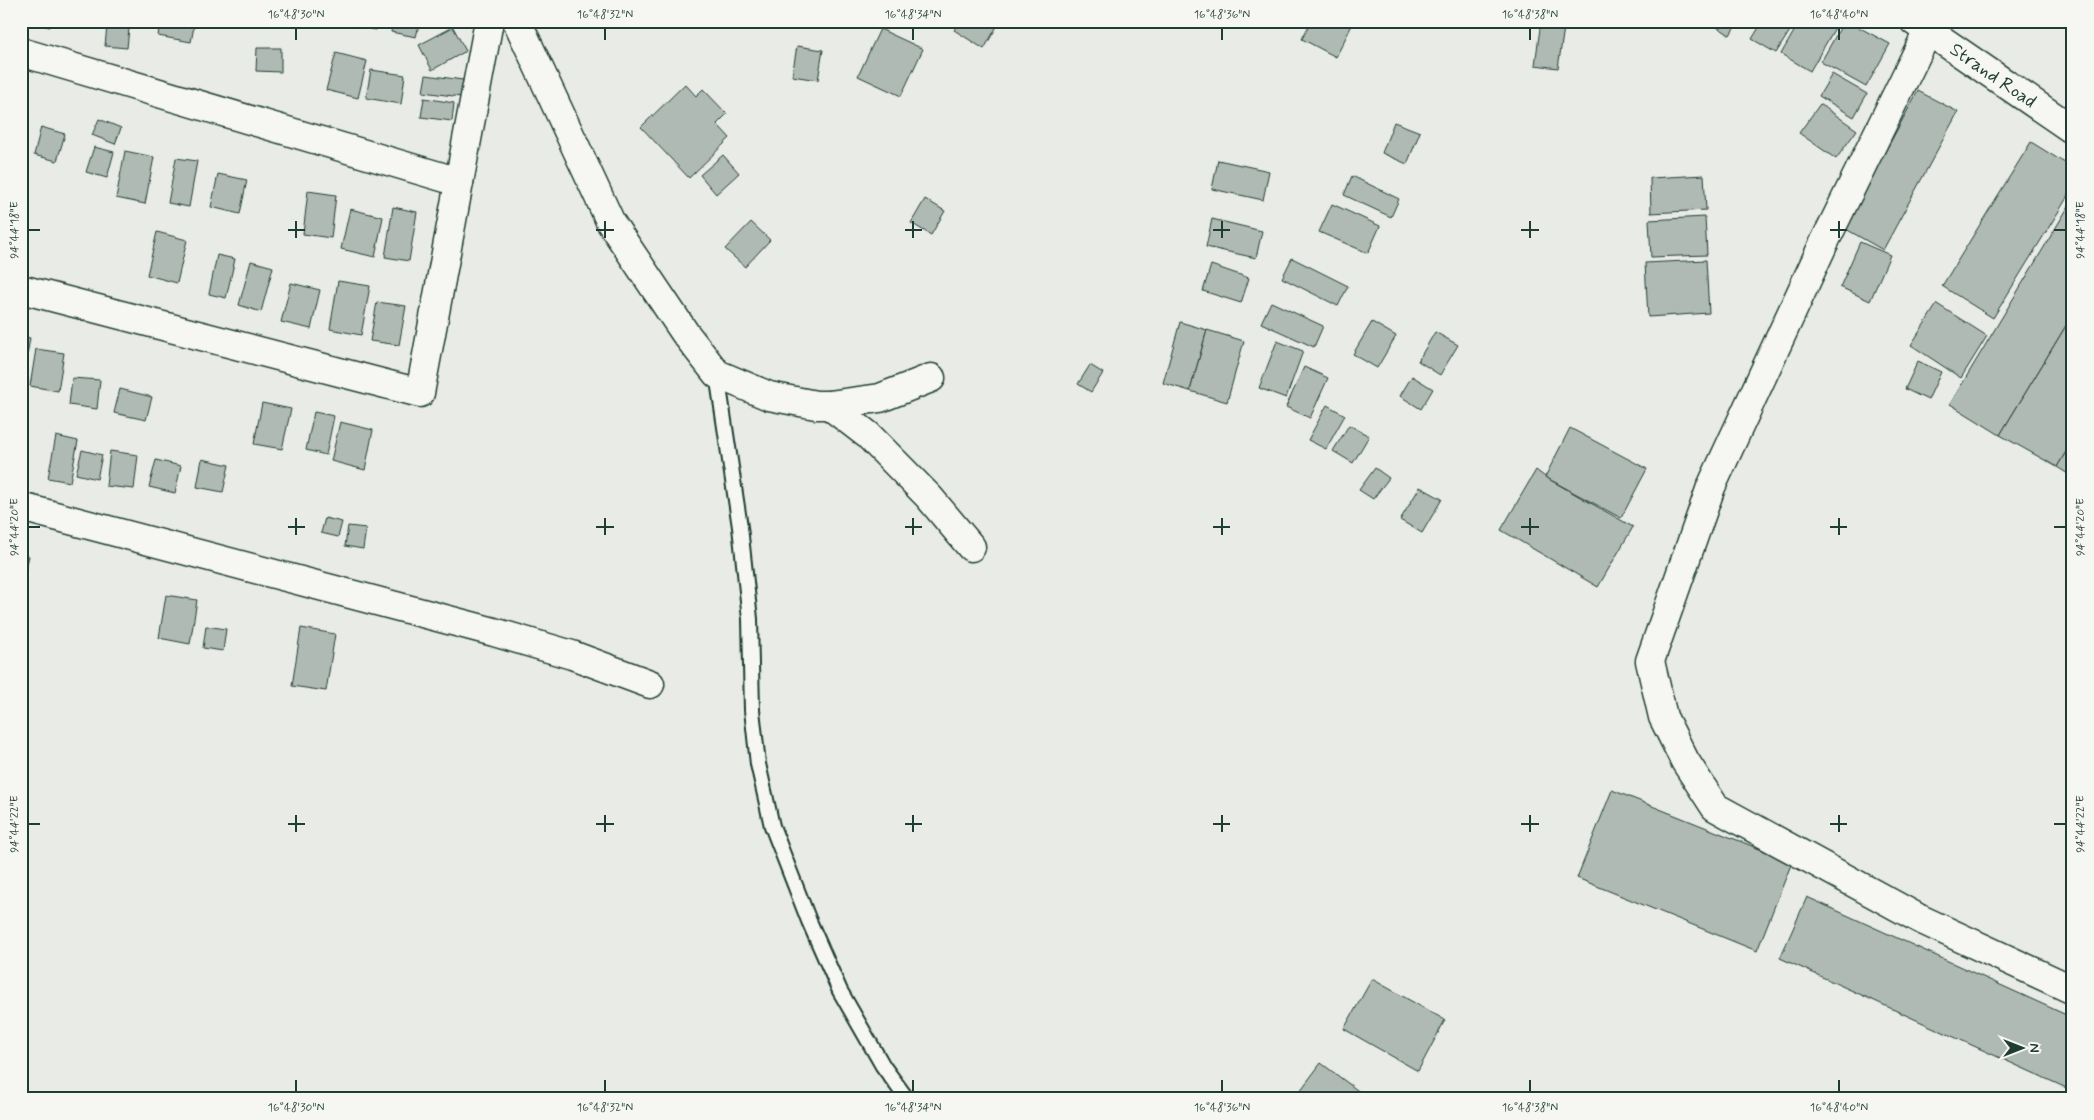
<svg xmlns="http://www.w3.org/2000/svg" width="2094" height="1120" font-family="Mynerve,sans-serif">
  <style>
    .building { fill: #b0bab5; stroke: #1f3d34 }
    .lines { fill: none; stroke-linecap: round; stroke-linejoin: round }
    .service-casing { stroke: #1f3d34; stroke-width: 18 }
    .minor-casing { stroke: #1f3d34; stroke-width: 31 }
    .secondary-casing { stroke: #1f3d34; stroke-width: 31 }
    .service { stroke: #f6f6f2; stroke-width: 14 }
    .minor { stroke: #f6f6f2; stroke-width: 28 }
    .secondary { stroke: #f6f6f2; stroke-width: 28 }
    .ticks { fill: none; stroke: #1f3d34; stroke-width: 2 }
    .labels { text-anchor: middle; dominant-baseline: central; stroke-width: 4; stroke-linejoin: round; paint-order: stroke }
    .street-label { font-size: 19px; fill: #1f3d34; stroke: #f6f6f2 }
    .neatline { fill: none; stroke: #1f3d34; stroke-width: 2 }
    .ticks-label { font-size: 12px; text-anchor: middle; fill: #1f3d34 }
  </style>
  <rect width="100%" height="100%" fill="#e9ebe7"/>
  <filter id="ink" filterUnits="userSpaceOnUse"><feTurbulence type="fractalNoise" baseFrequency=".02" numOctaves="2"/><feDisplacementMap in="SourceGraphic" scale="10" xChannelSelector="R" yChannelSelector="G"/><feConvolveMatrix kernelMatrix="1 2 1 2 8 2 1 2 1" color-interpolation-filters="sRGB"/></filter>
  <g filter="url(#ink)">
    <g class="building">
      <path d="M23,21H51L50,27Z"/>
      <path d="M119,21H147L146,27Z"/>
      <path d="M160,21H195L191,42L158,36Z"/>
      <path d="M343,21H378L376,30L342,24Z"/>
      <path d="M393,21H420L416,37L391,32Z"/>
      <path d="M960,21H1000L984,49L954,30Z"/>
      <path d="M1311,21H1354L1336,57L1302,39Z"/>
      <path d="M1541,21H1565L1558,68L1535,65Z"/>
      <path d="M1707,21H1738L1730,35Z"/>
      <path d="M1763,21H1796L1776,53L1752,39Z"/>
      <path d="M1800,21H1839L1810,71L1781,54Z"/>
      <path d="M1844,21H1847L1890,44L1866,87L1821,62Z"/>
      <path d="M107,26L129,28L127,48L105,46Z"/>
      <path d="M453,27L466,51L432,70L419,45Z"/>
      <path d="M880,29L923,49L901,96L858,76Z"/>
      <path d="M797,46L823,50L818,80L792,76Z"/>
      <path d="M257,48H281V72L256,71Z"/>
      <path d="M336,53L367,61L358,98L326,90Z"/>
      <path d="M371,70L405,75L401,104L366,98Z"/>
      <path d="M1832,74L1867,94L1854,117L1819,96Z"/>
      <path d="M426,75L463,80L461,97L423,92Z"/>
      <path d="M685,84L696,96L703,89L727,114L717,124L730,138L689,178L641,127Z"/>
      <path d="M1918,91L1958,112L1883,250L1844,228Z"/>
      <path d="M424,98L454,103L452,121L421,117Z"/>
      <path d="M1820,104L1857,130L1836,159L1799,133Z"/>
      <path d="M21,114L29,117L21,144Z"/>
      <path d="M99,119L121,128L115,144L92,135Z"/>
      <path d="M1394,122L1420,132L1407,164L1382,153Z"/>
      <path d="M41,127L65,134L57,161L34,155Z"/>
      <path d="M2031,142L2073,168V188L1993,318L1942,286Z"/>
      <path d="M94,147L114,152L107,178L86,172Z"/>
      <path d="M125,151L154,157L145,204L116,198Z"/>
      <path d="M723,155L739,173L716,194L700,175Z"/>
      <path d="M176,158L197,161L189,207L168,203Z"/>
      <path d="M1218,160L1269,171L1263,200L1212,189Z"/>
      <path d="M218,174L247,180L240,214L211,207Z"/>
      <path d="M1704,175L1706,210L1651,213L1650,178Z"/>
      <path d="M1352,176L1399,199L1391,217L1344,195Z"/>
      <path d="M308,191L336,195L331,238L303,234Z"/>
      <path d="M925,199L945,211L931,235L911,223Z"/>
      <path d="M2073,199V314L2000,435L1950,404Z"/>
      <path d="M1332,204L1380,226L1368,253L1319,232Z"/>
      <path d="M393,207L417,212L409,261L385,257Z"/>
      <path d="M350,209L383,217L375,257L341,249Z"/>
      <path d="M1705,217L1707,255L1651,257L1649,220Z"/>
      <path d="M1212,219L1262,231L1256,258L1206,247Z"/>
      <path d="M751,222L770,240L745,267L725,249Z"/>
      <path d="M157,232L187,240L177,283L147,275Z"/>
      <path d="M1860,242L1890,255L1870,301L1840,287Z"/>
      <path d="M217,255L235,259L226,298L209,294Z"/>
      <path d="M1292,258L1348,286L1338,306L1282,278Z"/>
      <path d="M1706,260L1709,313L1648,317L1645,263Z"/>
      <path d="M251,261L273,267L261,312L239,305Z"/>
      <path d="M1211,265L1249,278L1241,303L1203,291Z"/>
      <path d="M338,281L370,286L361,335L330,329Z"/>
      <path d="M291,283L320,290L311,329L281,322Z"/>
      <path d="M377,302L406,306L399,345L370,341Z"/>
      <path d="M1271,302L1323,326L1314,347L1261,323Z"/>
      <path d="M1937,304L1987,336L1961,378L1911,345Z"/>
      <path d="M2073,314V440L2057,467L2000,435Z"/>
      <path d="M1180,322L1207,330L1190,391L1163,383Z"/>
      <path d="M1372,322L1396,336L1377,368L1353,354Z"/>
      <path d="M1207,330L1244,341L1227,402L1190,391Z"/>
      <path d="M1435,332L1458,345L1440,375L1418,361Z"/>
      <path d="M21,336L30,338L22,386L21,385Z"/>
      <path d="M1277,341L1303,351L1286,398L1259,388Z"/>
      <path d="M36,349L64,353L58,391L30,386Z"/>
      <path d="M1918,361L1941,372L1928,400L1905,389Z"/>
      <path d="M1090,365L1103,373L1091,392L1078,384Z"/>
      <path d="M1304,367L1328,378L1310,418L1286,407Z"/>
      <path d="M1412,376L1433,389L1421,409L1400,396Z"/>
      <path d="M72,378L100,380L97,409L69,405Z"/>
      <path d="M120,389L152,397L146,420L114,413Z"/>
      <path d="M262,403L291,409L282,449L254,444Z"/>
      <path d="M1327,405L1345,415L1326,449L1308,440Z"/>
      <path d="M314,412L334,416L326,455L306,450Z"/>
      <path d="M340,422L373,430L365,470L331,461Z"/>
      <path d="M1349,425L1369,436L1353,463L1333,451Z"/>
      <path d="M1570,428L1647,469L1621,518L1545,477Z"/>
      <path d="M56,436L78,441L70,482L48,478Z"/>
      <path d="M2073,440V477L2057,467Z"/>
      <path d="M82,450L102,455L97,479L76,474Z"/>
      <path d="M110,451L138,455L134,489L106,486Z"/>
      <path d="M202,459L229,465L223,492L197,487Z"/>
      <path d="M156,460L181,466L175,493L149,487Z"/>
      <path d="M1375,468L1389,478L1373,499L1359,490Z"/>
      <path d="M1536,470L1545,477L1633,527L1598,587L1501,530Z"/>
      <path d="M1420,487L1442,499L1422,533L1400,520Z"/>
      <path d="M325,518L342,522L338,537L321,533Z"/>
      <path d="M348,526L366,528L363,549L345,546Z"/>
      <path d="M21,554L29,556L21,589Z"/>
      <path d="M166,595L197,600L190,644L159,638Z"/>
      <path d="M206,626L226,629L223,651L203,648Z"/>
      <path d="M301,628L335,634L326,691L292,686Z"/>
      <path d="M1612,790L1792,862L1757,951L1577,878Z"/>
      <path d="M1807,897L2073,1018V1091L1780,958Z"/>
      <path d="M1372,979L1445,1020L1418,1071L1344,1029Z"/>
      <path d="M1321,1063L1369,1099H1294Z"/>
    </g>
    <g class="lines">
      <defs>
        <path id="service" d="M717,374L740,527L750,619L752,710L758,764L772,826L809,921L840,991L883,1066L907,1099"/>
        <g id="minor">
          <path d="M517,21L611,223L685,333L717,374L769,396L816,405H829L880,398L931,378"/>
          <path d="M1928,31L1823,245L1711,487L1650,661L1663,717L1685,761L1715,807L1920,919L2073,990"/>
          <path d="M21,52L459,182"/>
          <path d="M21,289L420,393L489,21"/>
          <path d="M829,405L868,435L929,497L971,547"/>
          <path d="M21,507L494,632L572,655L650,684"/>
        </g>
        <g id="secondary">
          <path id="s1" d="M1914,21L2073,130"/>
        </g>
      </defs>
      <use href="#service" class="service-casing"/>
      <use href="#minor" class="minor-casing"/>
      <use href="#secondary" class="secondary-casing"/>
      <use href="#service" class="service"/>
      <use href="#minor" class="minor"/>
      <use href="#secondary" class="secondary"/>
    </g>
  </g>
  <path class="ticks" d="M296,28V40M605,28V40M913,28V40M1222,28V40M1530,28V40M1839,28V40M296,221V238M605,221V238M913,221V238M1222,221V238M1530,221V238M1839,221V238M28,230H40M288,230H305M596,230H614M905,230H922M1213,230H1230M1521,230H1539M1830,230H1847M2054,230H2066M296,518V535M605,518V535M913,518V535M1222,518V535M1530,518V535M1839,518V535M28,527H40M288,527H305M596,527H614M905,527H922M1213,527H1230M1521,527H1539M1830,527H1847M2054,527H2066M296,815V832M605,815V832M913,815V832M1222,815V832M1530,815V832M1839,815V832M28,824H40M288,824H305M596,824H614M905,824H922M1213,824H1230M1521,824H1539M1830,824H1847M2054,824H2066M296,1080V1092M605,1080V1092M913,1080V1092M1222,1080V1092M1530,1080V1092M1839,1080V1092"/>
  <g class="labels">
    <g class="street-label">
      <text stroke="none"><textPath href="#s1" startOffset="96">Strand Road</textPath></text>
    </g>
  </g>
  <rect width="2094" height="1120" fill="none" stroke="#f6f6f2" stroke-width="55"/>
  <g transform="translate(2022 1048) rotate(90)" stroke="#f6f6f2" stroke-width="4" paint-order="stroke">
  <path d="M0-4L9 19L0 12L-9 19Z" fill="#1f3d34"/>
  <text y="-8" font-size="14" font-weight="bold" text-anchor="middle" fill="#1f3d34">N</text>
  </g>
  <rect x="28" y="28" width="2038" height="1064" class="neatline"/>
  <g class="ticks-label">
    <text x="296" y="18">16°48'30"N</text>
    <text x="605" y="18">16°48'32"N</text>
    <text x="913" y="18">16°48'34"N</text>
    <text x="1222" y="18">16°48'36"N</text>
    <text x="1530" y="18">16°48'38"N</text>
    <text x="1839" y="18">16°48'40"N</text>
    <text transform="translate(2080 230) rotate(-90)" y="4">94°44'18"E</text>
    <text transform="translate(14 230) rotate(-90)" y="4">94°44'18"E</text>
    <text transform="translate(2080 527) rotate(-90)" y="4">94°44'20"E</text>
    <text transform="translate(14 527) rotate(-90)" y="4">94°44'20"E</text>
    <text transform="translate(2080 824) rotate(-90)" y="4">94°44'22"E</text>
    <text transform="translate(14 824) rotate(-90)" y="4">94°44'22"E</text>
    <text x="296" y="1111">16°48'30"N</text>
    <text x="605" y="1111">16°48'32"N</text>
    <text x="913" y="1111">16°48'34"N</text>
    <text x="1222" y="1111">16°48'36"N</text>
    <text x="1530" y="1111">16°48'38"N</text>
    <text x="1839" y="1111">16°48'40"N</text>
  </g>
</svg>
